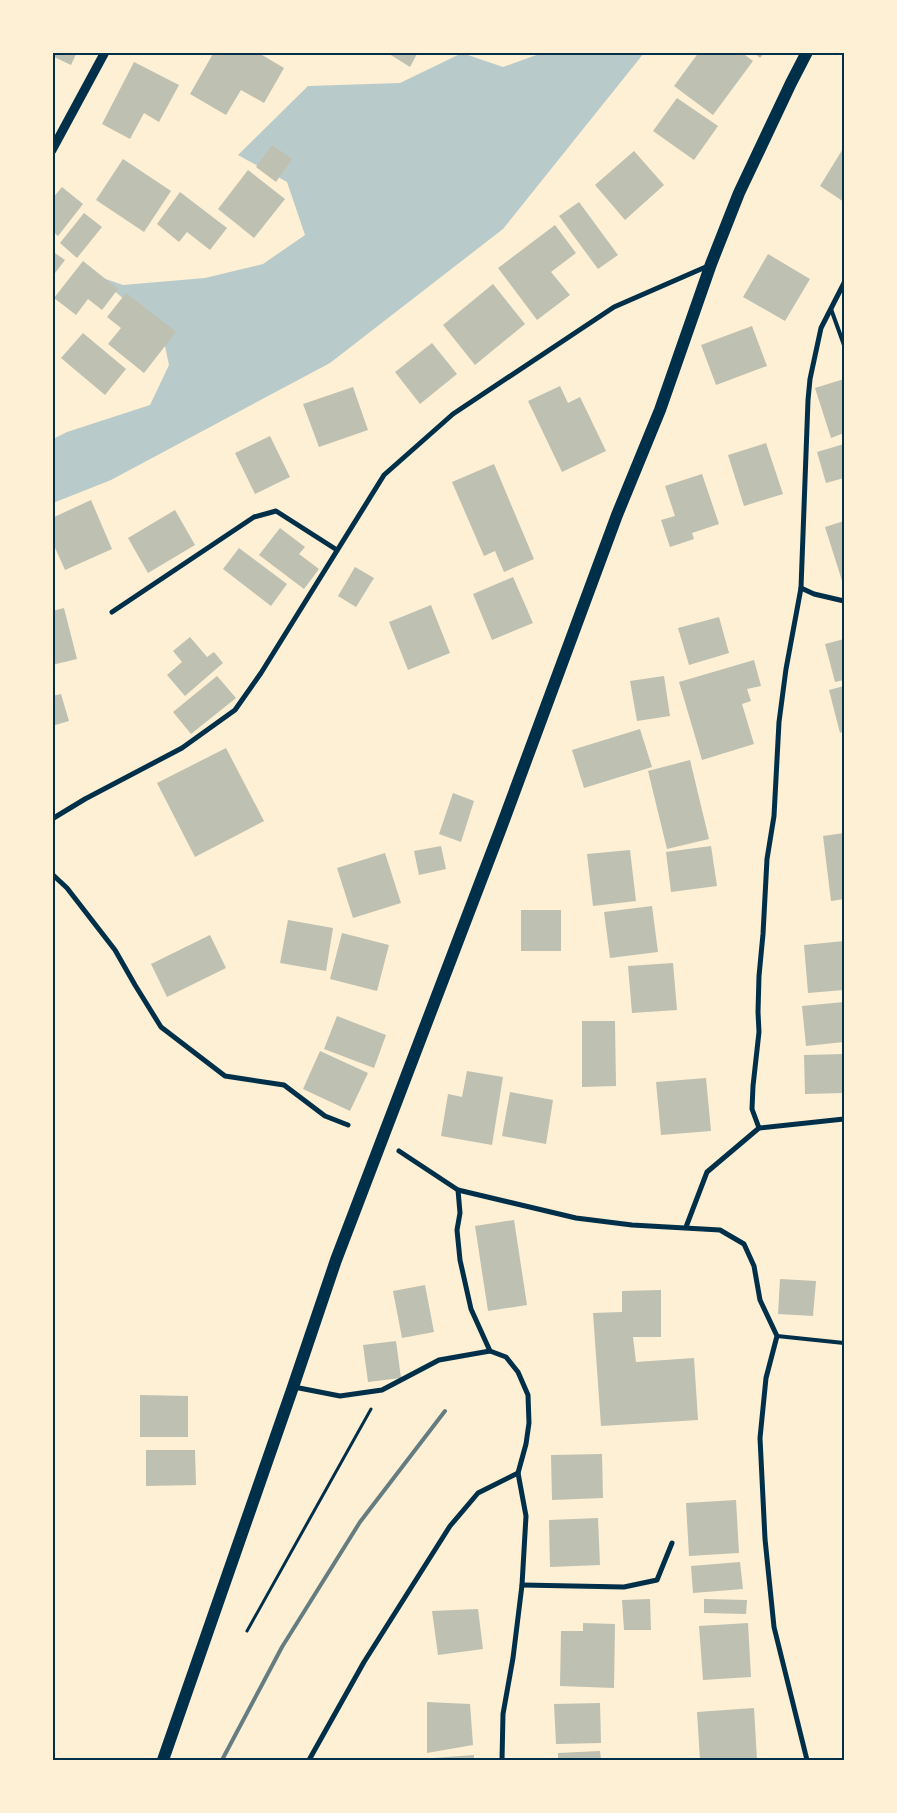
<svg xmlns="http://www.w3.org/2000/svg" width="897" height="1813" font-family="Ubuntu,sans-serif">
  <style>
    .green { fill: #b9caca }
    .building { fill: #bec0b2 }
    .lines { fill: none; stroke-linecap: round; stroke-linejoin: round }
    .path { stroke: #003049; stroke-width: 3 }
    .service { stroke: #003049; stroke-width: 4 }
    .minor { stroke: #003049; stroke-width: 5 }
    .tertiary { stroke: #003049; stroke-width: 9 }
    .primary { stroke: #003049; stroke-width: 12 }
    .rail { stroke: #657d81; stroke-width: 4 }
    .neatline { fill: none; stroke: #003049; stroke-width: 2 }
  </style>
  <rect width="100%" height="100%" fill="#fdf0d5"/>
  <path class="green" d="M462,53L503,67L542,53H644L503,229L330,363L111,480L53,503V439L67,432L150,405L169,365L162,332L97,276L123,285L205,278L263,264L305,235L287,182L238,155L308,86L400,83Z"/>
  <g class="building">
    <path d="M52,52H77L71,65L52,56Z"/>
    <path d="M214,52H257L284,68L264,103L241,90L226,115L190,94Z"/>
    <path d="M386,52H418L410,67Z"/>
    <path d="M699,52H741L753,61L713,115L674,86Z"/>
    <path d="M753,52H765L760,58Z"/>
    <path d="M134,62L179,85L159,122L144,113L130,139L102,124Z"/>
    <path d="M677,98L718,126L694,160L653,131Z"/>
    <path d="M272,145L292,159L276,182L256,167Z"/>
    <path d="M844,147V202L820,186Z"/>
    <path d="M634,151L664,185L625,220L595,185Z"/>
    <path d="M123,159L171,191L144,232L96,200Z"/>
    <path d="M248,170L285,199L254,238L218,209Z"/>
    <path d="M62,187L83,204L58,236L52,231V199Z"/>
    <path d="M180,192L227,228L210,250L187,232L179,242L157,224Z"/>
    <path d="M579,202L618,255L598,269L559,216Z"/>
    <path d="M84,213L102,227L77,258L60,243Z"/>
    <path d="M555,225L576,253L551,272L570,295L537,320L498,268Z"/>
    <path d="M52,251L65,260L52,277Z"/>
    <path d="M768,254L810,279L785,321L743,297Z"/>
    <path d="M83,261L118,289L102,310L88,299L76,315L54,298Z"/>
    <path d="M493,284L525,324L475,365L443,325Z"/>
    <path d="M126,293L176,332L144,373L108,344L121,328L107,317Z"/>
    <path d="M752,326L767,366L716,385L701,345Z"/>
    <path d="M83,333L126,369L105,395L61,358Z"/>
    <path d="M432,343L457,374L420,404L395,372Z"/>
    <path d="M844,379V433L831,438L815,388Z"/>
    <path d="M560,386L568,403L580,397L606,451L562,472L528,401Z"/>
    <path d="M353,387L368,430L319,447L303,404Z"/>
    <path d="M270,436L290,477L255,494L235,453Z"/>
    <path d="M766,443L783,494L744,506L728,455Z"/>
    <path d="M844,444V478L826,483L817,452Z"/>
    <path d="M494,464L534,559L504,572L495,551L484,556L452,482Z"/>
    <path d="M702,474L719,524L692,533L694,539L670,547L661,520L675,516L665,486Z"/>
    <path d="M91,500L112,549L65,570L52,541V518Z"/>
    <path d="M175,510L195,545L148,573L128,538Z"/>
    <path d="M844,521V587L825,527Z"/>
    <path d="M280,528L305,547L299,554L319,569L304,589L259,555Z"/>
    <path d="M239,548L287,584L271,606L223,569Z"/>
    <path d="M355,567L374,578L356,607L338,596Z"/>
    <path d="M513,577L533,623L492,640L473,594Z"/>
    <path d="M431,605L450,653L408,670L389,622Z"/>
    <path d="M64,608L77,659L52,665V611Z"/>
    <path d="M719,617L729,653L689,665L678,628Z"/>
    <path d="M190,637L207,657L214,652L223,663L185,696L167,675L182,662L173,651Z"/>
    <path d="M844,639V680L835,682L825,644Z"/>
    <path d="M754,660L761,686L747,689L751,701L742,704L754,744L702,760L679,682Z"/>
    <path d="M217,676L236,698L191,734L173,712Z"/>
    <path d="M664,676L670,716L637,721L630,681Z"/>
    <path d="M844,686V731L840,733L829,690Z"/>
    <path d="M61,694L69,721L52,726V696Z"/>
    <path d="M640,729L652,767L584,788L572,750Z"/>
    <path d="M226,748L264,821L195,857L157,783Z"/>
    <path d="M690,760L709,839L667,849L648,771Z"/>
    <path d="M453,793L474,801L461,842L439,834Z"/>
    <path d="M844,833V899L831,901L823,836Z"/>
    <path d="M441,846L446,869L419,875L414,851Z"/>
    <path d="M711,846L717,886L671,892L666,852Z"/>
    <path d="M630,850L636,901L593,906L587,854Z"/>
    <path d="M385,853L401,903L353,918L337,868Z"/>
    <path d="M652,906L658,952L610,958L604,912Z"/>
    <rect x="521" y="910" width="40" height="41"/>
    <path d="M288,920L333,928L326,971L280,963Z"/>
    <path d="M342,933L389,945L377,991L330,979Z"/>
    <path d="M210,935L226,968L167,997L151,964Z"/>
    <path d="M844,941V990L808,993L804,945Z"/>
    <path d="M673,963L677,1010L632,1013L628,966Z"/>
    <path d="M844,1002V1042L806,1046L802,1006Z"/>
    <path d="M337,1016L386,1035L374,1068L324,1049Z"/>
    <path d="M582,1021H615L616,1086L582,1087Z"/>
    <path d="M320,1051L368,1073L350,1111L303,1089Z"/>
    <path d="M844,1054V1093L805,1094L804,1055Z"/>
    <path d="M467,1071L503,1077L492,1145L441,1136L448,1094L462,1097Z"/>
    <path d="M706,1078L711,1131L661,1135L656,1082Z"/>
    <path d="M510,1092L553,1100L546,1144L502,1136Z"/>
    <path d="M514,1220L527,1305L488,1311L475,1226Z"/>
    <path d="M780,1279L816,1281L813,1316L778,1314Z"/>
    <path d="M425,1285L434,1332L402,1338L393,1291Z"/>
    <path d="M661,1290V1337H633L636,1362L694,1358L698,1420L601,1426L593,1313L622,1312V1291Z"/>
    <path d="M396,1341L401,1378L368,1382L363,1345Z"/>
    <path d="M140,1395L188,1396V1437H140Z"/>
    <path d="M146,1450H195L196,1485L146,1486Z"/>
    <path d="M602,1454L603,1498L552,1500L551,1455Z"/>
    <path d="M736,1500L739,1553L689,1556L686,1503Z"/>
    <path d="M598,1518L600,1565L550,1567L549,1520Z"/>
    <path d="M740,1562L743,1589L693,1593L691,1566Z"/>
    <path d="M650,1599L651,1630H624L622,1600Z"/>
    <path d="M704,1599L747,1600L746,1614L704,1613Z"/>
    <path d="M478,1609L483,1649L438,1655L432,1611Z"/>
    <path d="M583,1623L615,1624L614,1688L560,1686L561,1631H583Z"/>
    <path d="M748,1623L751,1677L703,1680L699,1626Z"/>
    <path d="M427,1702L470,1704L473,1745L427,1753Z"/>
    <path d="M600,1703L601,1743L556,1744L554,1704Z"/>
    <path d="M754,1708L757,1760H700L697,1712Z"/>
    <path d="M600,1751L601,1760H558V1753Z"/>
    <path d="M474,1755V1760H433V1758Z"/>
  </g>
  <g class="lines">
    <path class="path" d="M247,1631L371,1409"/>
    <g class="service">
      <path d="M831,309L844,345"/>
      <path d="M777,1336L844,1343"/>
    </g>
    <g class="minor">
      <path d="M801,588L814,594L844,601"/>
      <path d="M112,612L254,517L276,511L337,550"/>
      <path d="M52,819L85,799L182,748L235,710L261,673L384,475L453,414L614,307L708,266"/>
      <path d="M52,874L67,888L115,950L135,985L161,1027L225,1076L284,1085L325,1116L348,1125"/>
      <path d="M759,1128L752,1109L753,1086L759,1032L758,1012L759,976L763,934L767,859L774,816L779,722L786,669L801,588L808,400L810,379L821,328L844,283"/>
      <path d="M759,1128L844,1119"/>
      <path d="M399,1151L458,1190L576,1218L632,1225L720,1230L744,1244L754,1266L760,1300L777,1336L766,1378L760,1438L765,1539L774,1627L807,1760"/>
      <path d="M458,1190L460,1213L457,1230L460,1260L471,1309L490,1351"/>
      <path d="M686,1227L707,1172L759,1128"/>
      <path d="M294,1387L340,1396L382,1390L439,1360L490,1351L506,1357L518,1372L528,1395L529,1423L526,1444L518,1473L478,1493L450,1526L364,1662L309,1760"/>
      <path d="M522,1585L624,1587L657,1580L672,1543"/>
      <path d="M502,1760L503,1714L513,1658L522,1585L526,1516L518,1473"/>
    </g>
    <path class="tertiary" d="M52,150L105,52"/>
    <path class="primary" d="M163,1760L293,1387L336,1260L501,828L617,515L660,410L711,264L739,193L791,83L807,52"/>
    <path class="rail" d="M222,1760L282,1647L360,1522L445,1411"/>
  </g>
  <rect width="897" height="1813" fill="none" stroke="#fdf0d5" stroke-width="108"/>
  <rect x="54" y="54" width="789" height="1705" class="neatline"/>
</svg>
